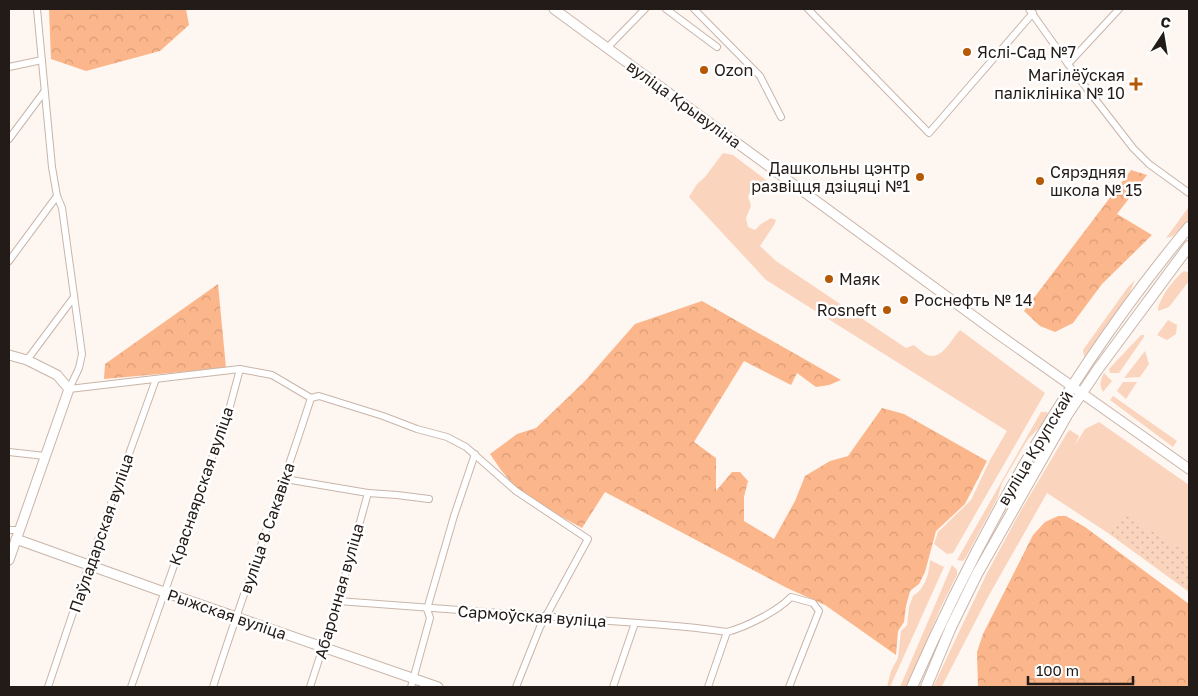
<svg xmlns="http://www.w3.org/2000/svg" width="1198" height="696" font-family="'Golos Text',sans-serif">
  <style>
    .green { fill: #fbd4bd }
    .forest { fill: url(#forest-crowns) }
    .park { fill: url(#park-dots) }
    .lines { fill: none; stroke-linecap: round; stroke-linejoin: round }
    .street-casing { stroke: #c9b5a9; stroke-width: 8 }
    .secondary-casing { stroke: #c9b5a9; stroke-width: 11 }
    .primary-casing { stroke: #c9b5a9; stroke-width: 12 }
    .street { stroke: #fff; stroke-width: 6 }
    .secondary { stroke: #fff; stroke-width: 9 }
    .primary { stroke: #fff; stroke-width: 10 }
    .poi-dot { fill: #b65904; stroke: #fff; stroke-width: 2 }
    .labels { text-anchor: middle; dominant-baseline: central; stroke-width: 5; stroke-linejoin: round; paint-order: stroke }
    .poi-label { font-size: 16px; fill: #231b17; stroke: #fff; text-anchor: start }
    .street-label { font-size: 16px; fill: #231b17; stroke: #fff }
  </style>
  <defs>
    <pattern id="forest-crowns" width="20" height="18" patternUnits="userSpaceOnUse" patternTransform="scale(1.25)"><rect width="20" height="18" fill="#fcb68b"/><path d="M2 6a3 3 0 1 1 6 0M12 15a3 3 0 1 1 6 0" fill="none" stroke="#d89c77"/></pattern>
    <pattern id="park-dots" width="8" height="8" patternUnits="userSpaceOnUse" patternTransform="scale(1.25)"><rect width="8" height="8" fill="#fbd4bd"/><path d="M2 2h.1M6 6h.1" fill="none" stroke="#d7b5a2" stroke-width="1.8" stroke-linecap="round"/></pattern>
  </defs>
  <rect width="100%" height="100%" fill="#fef6f1"/>
  <g class="green">
    <path d="M723,153L733,155L774,186L772,191L759,186H754L748,196L751,206L746,218L748,227L755,230L761,224L771,218L776,220L774,225L760,246L776,261L906,348L914,345C918,348 923,353 927,355C942,361 952,338 960,330L1045,393L953,553L947,554L934,544L938,532L971,500L990,460L1007,431L766,280L689,197L697,184L705,177Z"/>
    <path d="M1188,208L1189,221L1173,236L1166,238Z"/>
    <path d="M1184,271L1189,273V281L1169,307L1158,311C1157,301 1175,277 1184,271Z"/>
    <path d="M1135,280L1127,299L1084,357L1083,350L1128,287Z"/>
    <path d="M1168,320L1177,325L1176,334L1167,340L1157,335Z"/>
    <path d="M1141,335H1144V337L1119,373H1110L1109,369Z"/>
    <path d="M1145,351L1149,364L1140,377L1124,378Z"/>
    <path d="M1104,373L1112,381L1103,392C1099,385 1100,381 1104,373Z"/>
    <path d="M1123,382H1137L1126,399L1117,391Z"/>
    <path d="M1113,396L1177,441L1173,447L1110,400Z"/>
    <path d="M1041,412H1047L1048,414L1045,422L1028,439L1002,483L998,497L966,557L963,561L957,560Z"/>
    <path d="M1099,422L1189,485V592L1108,533L1047,493L988,597L942,686L933,687L986,575L1020,512L1067,433L1070,430L1079,436L1075,445L1085,429Z"/>
    <path d="M930,560L944,567L890,687H887L891,671L898,658L901,631L907,625L909,607L913,596C925,589 929,574 930,560Z"/>
    <path d="M952,565L957,570V575L941,607L907,687H900Z"/>
  </g>
  <g class="forest">
    <path d="M49,9H186L189,25L160,51L86,71L51,59Z"/>
    <path d="M1131,170L1147,175L1117,214L1152,235L1102,284L1073,323L1055,332L1040,326L1024,311Z"/>
    <path d="M218,284L226,368L104,379L105,364Z"/>
    <path d="M702,301L841,380L829,385L816,387L797,373L791,385L744,361L694,442L716,458V491L732,472H740L748,481L744,497V521L774,539L795,501L805,476L830,461L848,456L882,408L904,414L987,461L965,504L936,531L925,572L919,584L910,591L906,606L904,622L898,631L896,655L825,605L787,588L605,492L582,528L522,495L501,470L490,454L517,434L536,428L584,382L635,324Z"/>
    <path d="M1058,516H1066L1085,527L1189,604V687H978L977,652L983,634L1033,535L1045,522Z"/>
  </g>
  <path class="park" d="M1125,515L1189,554V589L1111,533Z"/>
  <g class="lines">
    <defs>
      <g id="street">
        <path d="M37,9L52,167L57,196L62,208L82,354L79,368L69,389"/>
        <path d="M666,9L717,47"/>
        <path d="M694,9L760,76L781,117"/>
        <path d="M808,9L929,133L1033,13"/>
        <path d="M1029,9L1068,64L1133,148L1149,164L1189,193"/>
        <path d="M607,48L645,9"/>
        <path d="M1068,64L1119,9"/>
        <path d="M9,67L42,60"/>
        <path d="M9,139L44,92"/>
        <path d="M9,261L57,196"/>
        <path d="M27,360L74,297"/>
        <path d="M69,389L240,369L272,375L311,398"/>
        <path d="M311,398L319,396L383,416L417,429L447,437L466,447L516,491L588,539L540,627L516,687"/>
        <path d="M9,452L45,456"/>
        <path d="M285,479L368,493L397,495L429,499"/>
        <path d="M9,530H19"/>
        <path d="M338,601C423,608 509,613 595,620C639,623 683,625 727,632"/>
        <path d="M48,687L89,565L156,379"/>
        <path d="M131,687L229,410L240,369"/>
        <path d="M213,687C244,590 280,495 311,398"/>
        <path d="M310,687L338,601L368,493"/>
        <path d="M411,687L430,618L427,609L454,516L475,454"/>
        <path d="M613,687L635,623"/>
        <path d="M708,687L727,632C746,627 778,611 791,597L813,603L819,611L789,687"/>
      </g>
      <g id="secondary">
        <path d="M554,9L998,334L1189,469"/>
        <path d="M9,355L27,360L57,375L69,389L9,560"/>
        <path d="M16,539L164,592L438,687"/>
      </g>
      <g id="primary">
        <path d="M912,687C984,523 1074,365 1189,227"/>
        <path d="M926,687L951,627L977,574L1067,415L1098,369L1189,246"/>
      </g>
    </defs>
    <use href="#street" class="street-casing"/>
    <use href="#secondary" class="secondary-casing"/>
    <use href="#primary" class="primary-casing"/>
    <use href="#street" class="street"/>
    <use href="#secondary" class="secondary"/>
    <use href="#primary" class="primary"/>
  </g>
  <g class="poi-dot">
    <circle cx="967" cy="52" r="5"/>
    <circle cx="704" cy="70" r="5"/>
    <path d="M1133.5 76.5h5v5h5v5h-5v5h-5v-5h-5v-5h5z"/>
    <circle cx="920" cy="177" r="5"/>
    <circle cx="1040" cy="181" r="5"/>
    <circle cx="829" cy="279" r="5"/>
    <circle cx="904" cy="300" r="5"/>
    <circle cx="887" cy="310" r="5"/>
  </g>
  <g class="labels">
    <g class="poi-label">
      <text x="977" y="52">Яслі-Сад №7</text>
      <text x="714" y="70">Ozon</text>
      <text x="1125" y="75" text-anchor="end">Магілёўская<tspan x="1125" dy="18">паліклініка № 10</tspan></text>
      <text x="910" y="168" text-anchor="end">Дашкольны цэнтр<tspan x="910" dy="18">развіцця дзіцяці №1</tspan></text>
      <text x="1050" y="172">Сярэдняя<tspan x="1050" dy="18">школа № 15</tspan></text>
      <text x="839" y="279">Маяк</text>
      <text x="914" y="300">Роснефть № 14</text>
      <text x="877" y="310" text-anchor="end">Rosneft</text>
    </g>
    <g class="street-label">
      <text transform="translate(684 104) rotate(36)">вуліца Крывуліна</text>
      <text transform="translate(1035 448) rotate(-59)">вуліца Крупскай</text>
      <text transform="translate(201 486) rotate(-71)">Краснаярская вуліца</text>
      <text transform="translate(267 528) rotate(-71)">вуліца 8 Сакавіка</text>
      <text transform="translate(101 533) rotate(-71)">Паўладарская вуліца</text>
      <text transform="translate(339 591) rotate(-74)">Абаронная вуліца</text>
      <text transform="translate(227 614) rotate(19)">Рыжская вуліца</text>
      <text transform="translate(532 616) rotate(4)">Сармоўская вуліца</text>
    </g>
  </g>
  <rect width="1198" height="696" fill="none" stroke="#231b17" stroke-width="20"/>
  <g transform="translate(1163 35) rotate(12)" stroke="#ffffff" stroke-width="4" paint-order="stroke">
  <path d="M0-4L9 19L0 12L-9 19Z" fill="#231b17"/>
  <text y="-8" font-size="14" font-weight="bold" text-anchor="middle" fill="#231b17">С</text>
  </g>
  <path d="M1028 676v8h105v-8" fill="none" stroke="#231b17" stroke-width="2.5"/>
  <text x="1036" y="676" font-size="15" fill="#231b17" stroke="#ffffff" stroke-width="4" paint-order="stroke">100 m</text>
</svg>
